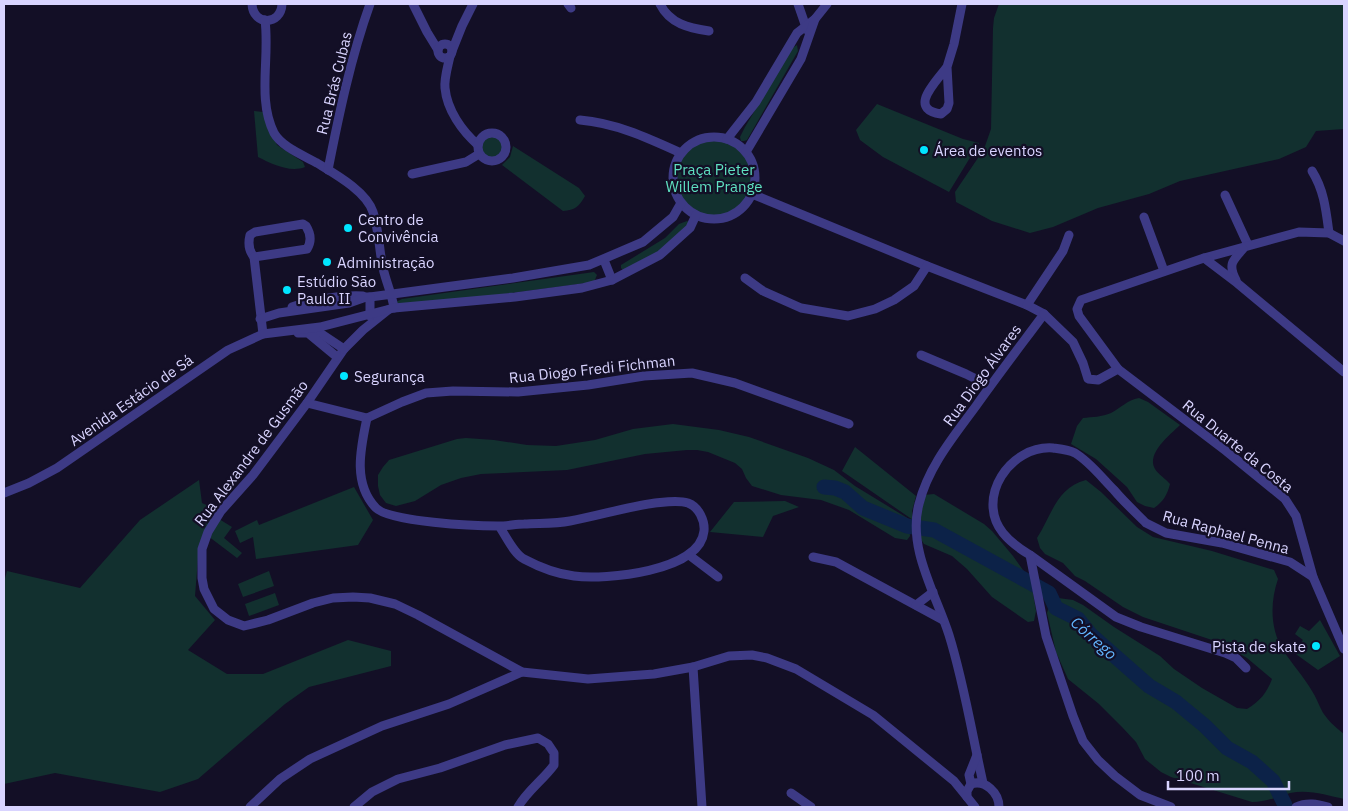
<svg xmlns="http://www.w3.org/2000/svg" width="1348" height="811" font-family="'IBM Plex Sans',sans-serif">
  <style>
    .green { fill: #12302f }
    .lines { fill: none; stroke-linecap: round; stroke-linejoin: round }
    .river { stroke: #0c2248; stroke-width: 15 }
    .street { stroke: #3d3a85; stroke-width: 9 }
    .poi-dot { fill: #00e5ff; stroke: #130f26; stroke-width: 2 }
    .labels { text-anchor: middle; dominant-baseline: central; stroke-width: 4.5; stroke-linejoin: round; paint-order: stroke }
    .street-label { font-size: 15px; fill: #d9d4ff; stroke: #130f26 }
    .poi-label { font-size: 15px; fill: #d9d4ff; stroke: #130f26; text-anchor: start }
    .park-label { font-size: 15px; fill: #5fe0c0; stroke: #130f26 }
    .water-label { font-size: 16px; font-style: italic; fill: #62b6ff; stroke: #130f26 }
  </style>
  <rect width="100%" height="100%" fill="#130f26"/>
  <g class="green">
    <path d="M999,4H1344V129L1316,131L1306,147L1279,159L1180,181L1149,194L1098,208L1053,227L1030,233L992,221L956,202L955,192L984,149L991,129L993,28L994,18Z"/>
    <path d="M797,45L798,51L747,140L744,141H741L740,137L745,127L792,48Z"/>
    <path d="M877,104L963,139L979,143L949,192L883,157L860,140L856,130Z"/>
    <path d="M254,111L263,112L277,145L303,162L305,167C290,173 272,164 258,157Z"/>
    <circle cx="492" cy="147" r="11"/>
    <path d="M712,137C781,144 757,237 697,215L696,218C689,211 682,205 677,197C663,168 683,141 712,137Z"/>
    <path d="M513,146L579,188L585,196C579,207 575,210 563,211L502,165L510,157Z"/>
    <path d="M687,221L689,222V224L665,248L623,270L621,268V265L665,238L679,224Z"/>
    <path d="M594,272L597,275L594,282L398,308L396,302L402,299Z"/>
    <path d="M1139,398L1148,402L1180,425C1170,435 1146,453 1155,469C1158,474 1166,479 1170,484C1167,495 1164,501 1154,508L1145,506L1137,502L1127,487L1096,459L1071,444L1077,426L1083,418C1092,417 1102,417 1111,413C1121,408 1127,400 1139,398Z"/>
    <path d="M673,424L719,430L749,437L808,458L834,470L855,486L909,519L910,536L907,540L895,538L849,510L821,500L781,495L752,486L746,478L742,469L735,463L708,452L697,450H687L645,454L567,470L481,474L461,478L441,485L415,501L396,506L386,503L380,495L378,486V475L383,467L389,460L457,439L466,438L494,440L527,445L556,446L595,440L633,429Z"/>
    <path d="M855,447L916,496L912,511L913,520L842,471Z"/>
    <path d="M199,480L202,503L219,511L199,546L195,596L215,620L188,650L227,674H263L348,640L391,651V666L309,687L285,704L198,779L160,792L55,773L4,784V582L7,571L80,588L140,520Z"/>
    <path d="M1086,480L1101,492L1137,527L1153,537L1212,551L1274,570L1278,579C1270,602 1270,629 1283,650C1292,664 1304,677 1312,691C1316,697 1318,703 1321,709C1325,718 1336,728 1344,734V799C1327,795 1308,789 1290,793C1277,797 1266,802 1252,802L1171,777L1161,772L1145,759L1136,742L1122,727L1099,704L1068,679L1056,652L1047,613L1050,604L1058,598L1073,600L1083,605L1114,627L1160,656L1174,669L1202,688L1237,708L1247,709C1259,702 1267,693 1272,679L1247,658L1221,643L1143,617L1123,607L1085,581L1075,576L1063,563L1045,554L1040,548L1037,538C1052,515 1056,488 1086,480Z"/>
    <path d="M354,487L373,520L358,545L256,559L253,537L240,543L235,531L257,520L259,525Z"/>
    <path d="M934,494L984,524L992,531L1013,556L1031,581L1036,611L1034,621L1028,622L992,597L967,569L952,556L924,544L920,538V513L924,495Z"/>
    <path d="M785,501L799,507L773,516L763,537L710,532L734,502Z"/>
    <path d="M219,519L232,527L224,538L242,553L237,558L208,536Z"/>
    <path d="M269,571L274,586L243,597L238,584Z"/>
    <path d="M275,593L279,605L249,616L245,604Z"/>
    <path d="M1320,620L1340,656L1318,670L1293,652L1303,640L1295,634L1300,626L1309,631Z"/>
  </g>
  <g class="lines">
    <path class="river" d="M824,487L835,488L845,492L863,508L907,526L934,530L1049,593L1056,608L1078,619L1091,635L1149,686L1176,702L1205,726L1227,748L1252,762L1273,781L1285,805"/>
    <g class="street">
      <path d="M252,4C253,26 281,26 282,4"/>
      <path d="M413,4L427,32L438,50"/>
      <path d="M568,4L571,8"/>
      <path d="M660,4C670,24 689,28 709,31"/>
      <path d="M798,4L807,30"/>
      <path d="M265,20C270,58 257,99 274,133C282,147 303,155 317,163C335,174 366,191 373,212C379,230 379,250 383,268C386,282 392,294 394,308"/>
      <circle cx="445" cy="51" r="7"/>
      <path d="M452,51L462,26L473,4"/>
      <path d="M450,56C448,66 444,78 445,88C447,110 462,131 478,145"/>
      <path d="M947,67C936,82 907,109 941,114L947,109L949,103L947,67L954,44L962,4"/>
      <path d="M580,120C616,123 648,138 681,153"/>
      <circle cx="492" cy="147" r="14"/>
      <circle cx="714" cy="178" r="41"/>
      <path d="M727,139L756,102L797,33L815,19"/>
      <path d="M746,152L801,59L815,19L827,4"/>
      <path d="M328,170C339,114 351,57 370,4"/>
      <path d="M1312,171C1324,190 1326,210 1329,233"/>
      <path d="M412,174L466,162L479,154"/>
      <path d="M752,194L927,266L1027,305L1044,314C1021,345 998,375 976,406C954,436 928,467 919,504C907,548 936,594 949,635C964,683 972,734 983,783"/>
      <path d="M1225,195L1248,245"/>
      <path d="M1144,217L1164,271"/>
      <path d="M303,224L306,226C311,234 312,241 307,249L254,257C249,251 248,243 250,235L255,232Z"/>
      <path d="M254,257L263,334"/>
      <path d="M1204,258L1299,232L1329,233L1344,241"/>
      <path d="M604,260L612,280"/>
      <path d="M745,278L763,291L801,308L848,316L875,309L894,300L914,286L927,266"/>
      <path d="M1236,280C1228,265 1232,261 1243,249"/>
      <path d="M370,297L513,278L589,265L643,242L673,217L681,203"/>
      <path d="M1027,305L1063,251L1069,235"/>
      <path d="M292,307C313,299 341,295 363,296"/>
      <path d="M388,310L363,330L344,349L307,403L253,475L221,511L208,532L202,549V578L204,589L214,609L228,620L244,626L268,620L313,603L333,598L353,597L370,598L395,604L418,615L522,672L588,679L654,674L693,667L729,656L752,655L767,658L796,669L873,715L954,781L967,797"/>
      <path d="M1044,314L1073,342L1083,363L1088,379L1098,380L1118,369L1226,451L1285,499L1296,516L1313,577L1344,649"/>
      <path d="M260,319L279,313L349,303L366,297H370V316"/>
      <path d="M310,332L317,331L344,349"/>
      <path d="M298,333H308L337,357"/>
      <path d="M921,355L966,374L990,386"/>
      <path d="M1118,369L1079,316L1077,309L1081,300L1204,258L1237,283L1344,372"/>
      <path d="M307,403L367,418L402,402L426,393L453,391L518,392L588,385L644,376L692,373L735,383L849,424"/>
      <path d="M367,418C361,447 352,483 376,508C390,522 475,526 498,526C507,526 516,524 524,524C539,523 555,524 570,521C598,516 626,507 655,503C666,502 678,500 688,503C699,507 705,521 704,531C700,572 605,580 574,576C557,574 539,567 524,559C514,554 506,536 499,526"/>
      <path d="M4,493L29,483L57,468L228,350L263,334L320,327L394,308L515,297L582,288L612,280L660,255L690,228L696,215"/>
      <path d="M689,555L718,577"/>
      <path d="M1030,555L1116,617L1141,627L1225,653L1236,658L1246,668"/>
      <path d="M813,557L836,562L943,620"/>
      <path d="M916,605L933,592"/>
      <path d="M693,667L702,807"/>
      <path d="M971,784L969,775L977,755"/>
      <path d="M791,793L811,807"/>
      <path d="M250,807L280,779L310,759L382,726L449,704L522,672"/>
      <path d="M354,807L372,792L398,779L440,768L505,745L538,738L548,744L554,753V765C543,780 527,791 518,807"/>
      <path d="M975,807L967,797V791L971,784C985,779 999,793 999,807"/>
      <path d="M1171,807L1140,795L1115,776L1098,760L1083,741L1073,716L1046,636L1030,555C1020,549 1011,543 1003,533C975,498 1010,445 1053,448C1060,449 1069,450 1075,453C1090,462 1102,478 1114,490C1124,502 1135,512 1146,523L1166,533L1222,543L1290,562L1313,577"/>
      <path d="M1296,807C1307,802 1317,804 1328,807"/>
    </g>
  </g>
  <g class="poi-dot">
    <circle cx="924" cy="150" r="5"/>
    <circle cx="348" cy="228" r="5"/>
    <circle cx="327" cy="262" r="5"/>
    <circle cx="287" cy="290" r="5"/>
    <circle cx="344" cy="376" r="5"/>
    <circle cx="1316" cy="646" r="5"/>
  </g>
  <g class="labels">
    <g class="street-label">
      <text transform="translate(334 83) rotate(-76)">Rua Brás Cubas</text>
      <text transform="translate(592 369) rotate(-6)">Rua Diogo Fredi Fichman</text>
      <text transform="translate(982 375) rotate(-54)">Rua Diogo Álvares</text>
      <text transform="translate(131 400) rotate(-35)">Avenida Estácio de Sá</text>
      <text transform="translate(1238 446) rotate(39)">Rua Duarte da Costa</text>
      <text transform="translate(251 453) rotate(-53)">Rua Alexandre de Gusmão</text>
      <text transform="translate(1226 532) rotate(15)">Rua Raphael Penna</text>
    </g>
    <g class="poi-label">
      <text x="934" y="150">Área de eventos</text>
      <text x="358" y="219">Centro de<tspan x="358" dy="17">Convivência</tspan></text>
      <text x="337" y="262">Administração</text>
      <text x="297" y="281">Estúdio São<tspan x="297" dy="17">Paulo II</tspan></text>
      <text x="354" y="376">Segurança</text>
      <text x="1306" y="646" text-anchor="end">Pista de skate</text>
    </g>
    <g class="park-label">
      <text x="714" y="169">Praça Pieter<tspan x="714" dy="17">Willem Prange</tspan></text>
    </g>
    <g class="water-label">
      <text transform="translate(1094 638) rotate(42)">Córrego</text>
    </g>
  </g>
  <rect width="1348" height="811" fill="none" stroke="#d9d4ff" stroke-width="10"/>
  <path d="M1168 781v8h121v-8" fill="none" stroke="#d9d4ff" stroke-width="2.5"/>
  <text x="1176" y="781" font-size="15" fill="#d9d4ff" stroke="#130f26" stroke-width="4" paint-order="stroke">100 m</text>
</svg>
